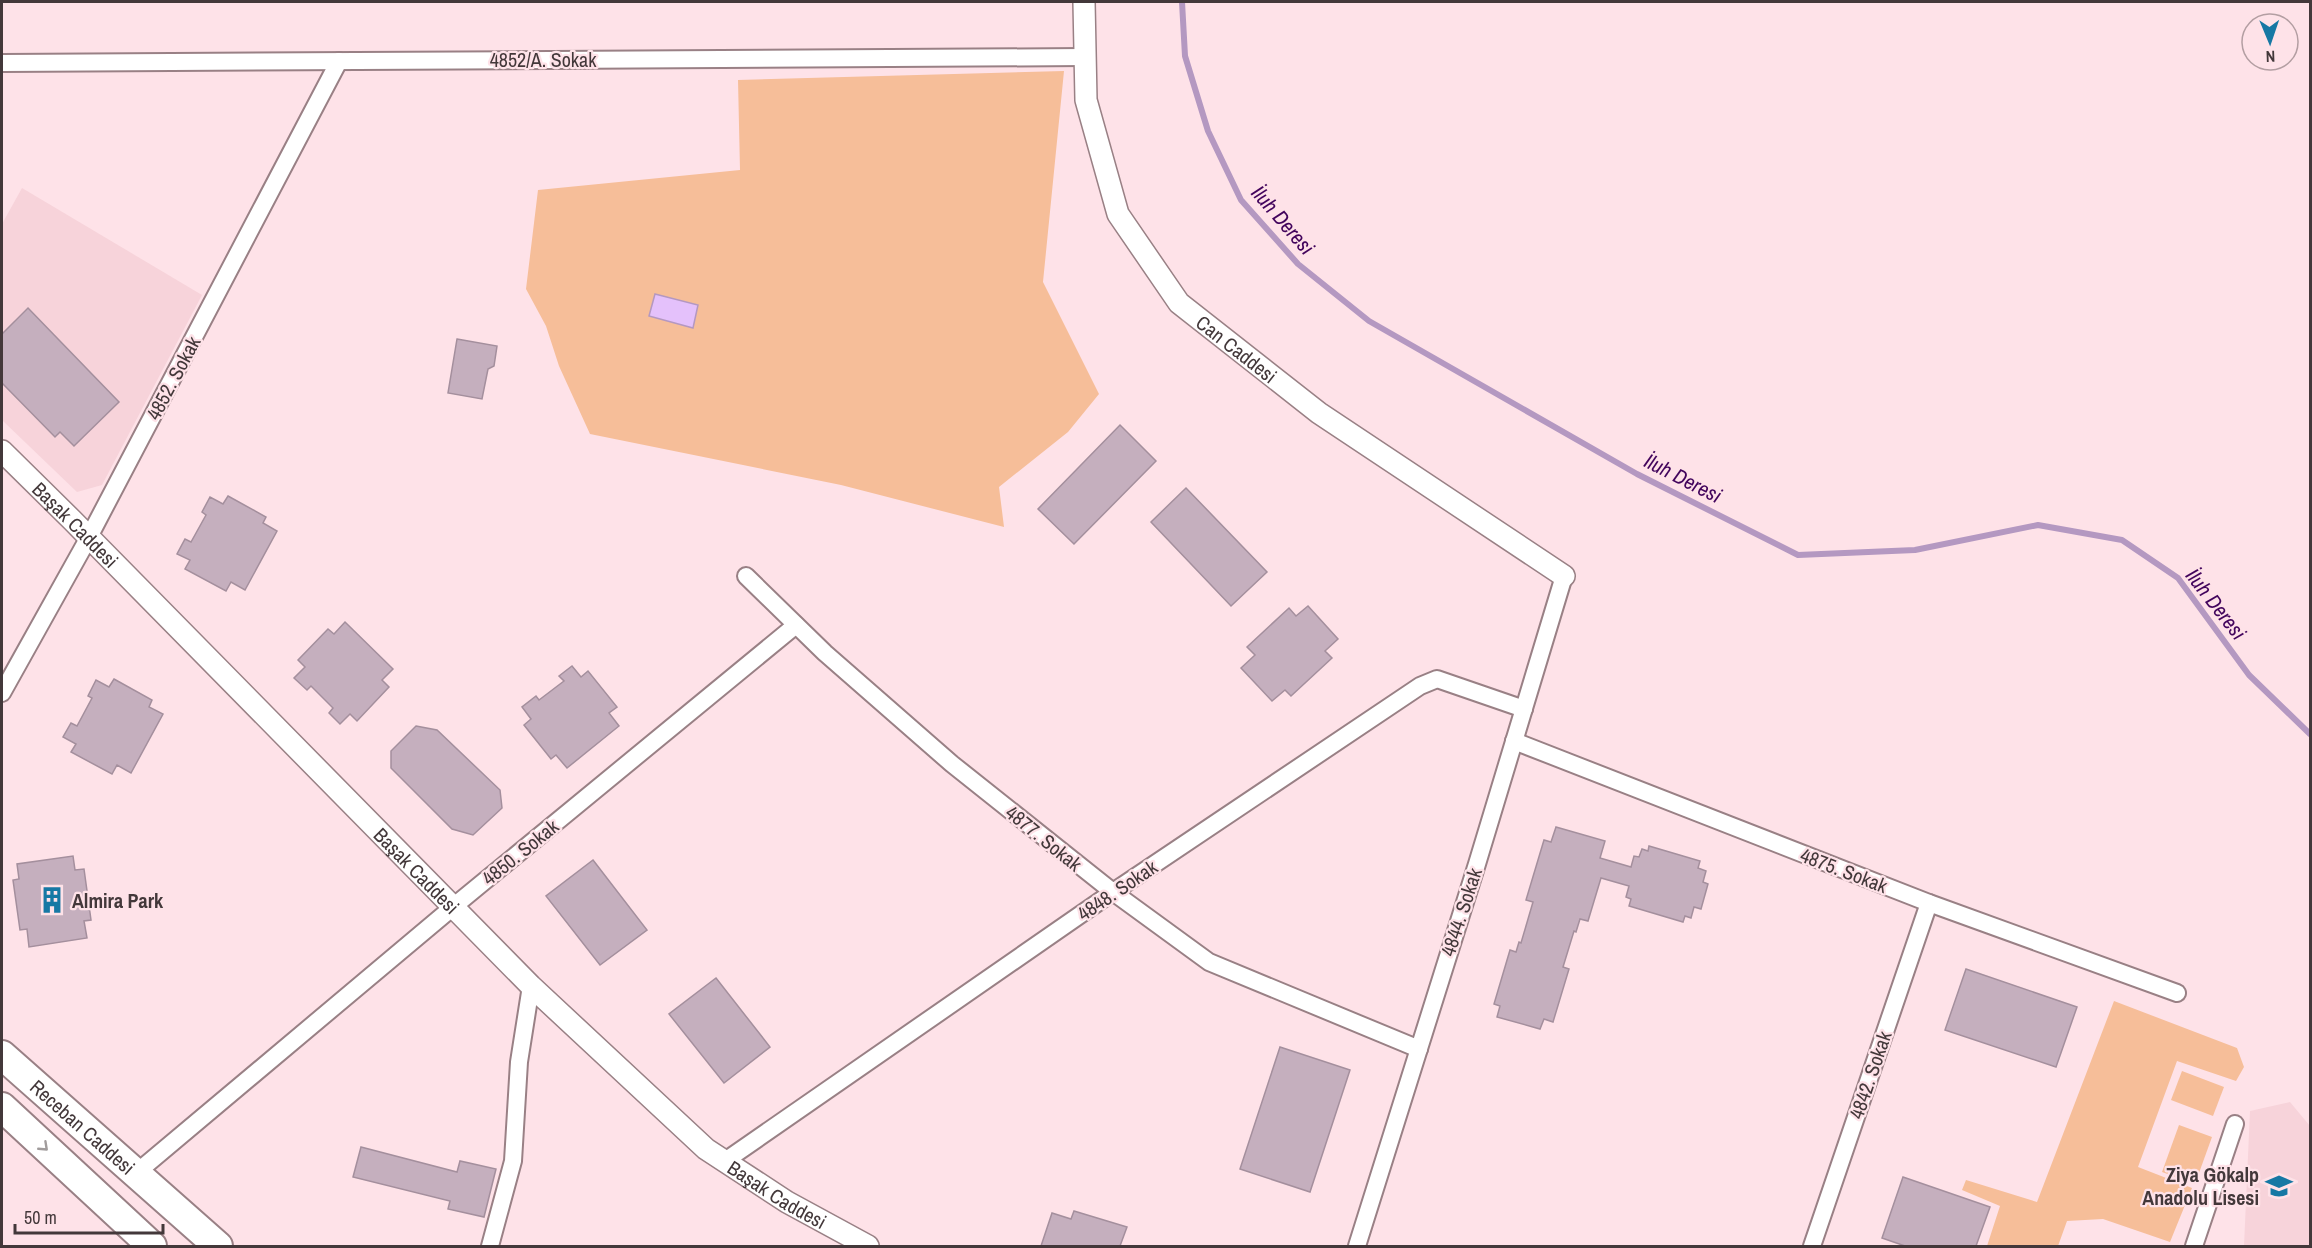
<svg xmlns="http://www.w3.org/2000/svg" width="2312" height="1248" font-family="'Archivo Narrow',sans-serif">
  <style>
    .built { fill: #f7d3da }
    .green { fill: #f6be99 }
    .water { fill: #e4c1fb; stroke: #b498c1; stroke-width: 1.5 }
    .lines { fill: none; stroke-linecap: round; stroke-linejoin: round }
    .stream { stroke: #b498c1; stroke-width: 6 }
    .building { fill: #c5afbe; stroke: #a48f9d; stroke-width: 1.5 }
    .minor-casing { stroke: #998085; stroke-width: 20 }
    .tertiary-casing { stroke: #998085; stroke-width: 24 }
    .trunk-casing { stroke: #998085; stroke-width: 32 }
    .minor { stroke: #fff; stroke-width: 16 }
    .tertiary { stroke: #fff; stroke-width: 21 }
    .trunk { stroke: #fff; stroke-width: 28 }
    .oneway { stroke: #a19c9c }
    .labels { text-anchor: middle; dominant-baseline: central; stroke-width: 4.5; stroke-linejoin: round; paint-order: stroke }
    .street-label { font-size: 20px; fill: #43383a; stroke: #fee2e8 }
    .poi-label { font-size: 20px; font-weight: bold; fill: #43383a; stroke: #fee2e8; text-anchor: start }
    .water-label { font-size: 21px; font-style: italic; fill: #42045c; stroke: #fee2e8 }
  </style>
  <rect width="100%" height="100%" fill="#fee2e8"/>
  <g class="built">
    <path d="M22,188L202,295L102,485L77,492L2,420V224Z"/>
    <path d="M2290,1102L2310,1126V1246H2244L2250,1111Z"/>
  </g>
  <g class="green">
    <path d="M1064,71L1043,282L1099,394L1068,432L999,487L1004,527L841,485L590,434L559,366L546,326L526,289L538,190L740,170L738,80Z"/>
    <path d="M2114,1001L2237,1048L2244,1067L2236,1081L2177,1061L2138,1167L2192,1188L2170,1242L2103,1219L2067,1221L2058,1246H1987L2000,1206L1962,1190L1966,1180L2037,1202Z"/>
    <path d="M2182,1071L2224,1087L2213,1116L2171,1100Z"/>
    <path d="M2179,1125L2212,1137L2195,1184L2162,1172Z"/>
  </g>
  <path class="water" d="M655,294L698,305L693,328L649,316Z"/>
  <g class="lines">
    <path class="stream" d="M1182,2L1185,56L1208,131L1241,200L1298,264L1369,321L1637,474L1798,555L1915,550L2038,525L2122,540L2178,578L2249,675L2310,734"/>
  </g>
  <g class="building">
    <path d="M28,308L119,402L74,446L60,432L55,437L2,383V334Z"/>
    <path d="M457,339L497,346L494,366L488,369L482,399L448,393Z"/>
    <path d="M1120,425L1156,461L1074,544L1038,509Z"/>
    <path d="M1186,488L1267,572L1231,606L1151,522Z"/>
    <path d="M228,496L266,517L263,523L277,531L245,590L231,582L226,591L185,569L190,560L177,554L185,539L191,542L206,515L202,512L210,497L223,504Z"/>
    <path d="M1308,606L1338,639L1325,651L1332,658L1291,696L1285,690L1272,701L1241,668L1255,655L1247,647L1289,608L1296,616Z"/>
    <path d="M345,622L393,669L382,680L389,687L357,721L350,714L340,724L329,713L333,708L311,686L307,690L294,678L305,667L298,660L328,629L334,634Z"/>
    <path d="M572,666L581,677L588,671L617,707L609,713L619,726L567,768L556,755L551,759L524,725L531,719L522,707L536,696L539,700L564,681L559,676Z"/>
    <path d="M114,679L152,700L149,707L163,714L131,773L117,765L112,774L71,752L76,744L63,737L71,723L77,726L92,698L88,696L96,680L109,687Z"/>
    <path d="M416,726L437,730L500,790L502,808L473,835L452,829L391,768V751Z"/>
    <path d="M1556,827L1605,841L1600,858L1631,867L1634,856L1639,857L1642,849L1648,851L1649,846L1700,861L1698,868L1706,871L1703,882L1708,884L1701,909L1694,907L1691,918L1685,916L1683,922L1629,906L1631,899L1626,897L1629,886L1601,878L1588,921L1580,919L1576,932L1574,931L1563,967L1569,969L1553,1022L1544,1019L1540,1029L1497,1017L1500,1006L1494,1004L1510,950L1516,952L1519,942L1521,943L1533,902L1526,900L1544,840L1551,842Z"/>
    <path d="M73,856L75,870L84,869L91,920L84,921L87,938L29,947L27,929L20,930L13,880L19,879L17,864Z"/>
    <path d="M593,860L647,930L600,965L546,896Z"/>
    <path d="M1966,969L2077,1007L2056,1067L1945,1030Z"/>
    <path d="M716,978L770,1047L724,1083L669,1014Z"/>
    <path d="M1280,1047L1350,1070L1310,1192L1240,1169Z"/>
    <path d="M361,1147L457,1172L460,1161L496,1169L484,1217L448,1209L450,1201L353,1177Z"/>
    <path d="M1903,1177L1990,1207L1976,1246H1905L1882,1238Z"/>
    <path d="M1074,1211L1127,1227L1120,1246H1041L1052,1213L1071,1219Z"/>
  </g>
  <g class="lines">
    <defs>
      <g id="minor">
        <path d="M2,63L1085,57"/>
        <path d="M746,576L825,653L952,764L1113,892L1209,962L1419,1049"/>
        <path d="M2,693L89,537L339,61"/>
        <path d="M1514,741L1929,903L2177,993"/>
        <path d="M725,1161L1113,892L1420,686L1437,679L1524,709"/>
        <path d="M135,1174L453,907L796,625"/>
        <path d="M490,1246L513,1161L519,1062L531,986"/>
        <path d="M1357,1246L1477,864L1564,576"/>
        <path d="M1812,1246L1929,903"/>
        <path d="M2194,1246L2235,1124"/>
      </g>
      <g id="tertiary">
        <path id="s1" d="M1084,2L1086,100L1118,214L1179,303L1319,413L1564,576"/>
        <path id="s2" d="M2,451L72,520L531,986L706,1149L787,1202L868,1246"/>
      </g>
      <g id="trunk">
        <path id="s3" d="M2,1055L218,1246"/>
        <path d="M2,1107L152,1246"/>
      </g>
    </defs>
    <use href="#minor" class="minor-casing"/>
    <use href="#tertiary" class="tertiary-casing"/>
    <use href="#trunk" class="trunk-casing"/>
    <use href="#minor" class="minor"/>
    <use href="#tertiary" class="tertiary"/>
    <use href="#trunk" class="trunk"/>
  </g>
  <defs><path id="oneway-chevron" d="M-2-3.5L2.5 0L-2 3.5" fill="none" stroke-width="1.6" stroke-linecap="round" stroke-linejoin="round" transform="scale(1.5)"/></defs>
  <use class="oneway" href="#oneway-chevron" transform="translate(44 1147) rotate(43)"/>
  <defs>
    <symbol id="building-bare" viewBox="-9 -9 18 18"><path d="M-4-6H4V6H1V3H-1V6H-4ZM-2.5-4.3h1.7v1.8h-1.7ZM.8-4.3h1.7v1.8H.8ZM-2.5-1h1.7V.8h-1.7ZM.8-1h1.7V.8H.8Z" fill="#1678a4" stroke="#fee2e8" stroke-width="2.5" paint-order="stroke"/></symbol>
    <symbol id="school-bare" viewBox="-9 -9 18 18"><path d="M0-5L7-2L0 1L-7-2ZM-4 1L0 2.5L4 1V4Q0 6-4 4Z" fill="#1678a4" stroke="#fee2e8" stroke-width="2.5" paint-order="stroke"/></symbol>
  </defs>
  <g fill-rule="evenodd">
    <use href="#building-bare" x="33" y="881" width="38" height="38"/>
    <use href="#school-bare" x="2260" y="1167" width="38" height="38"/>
  </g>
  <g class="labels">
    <g class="street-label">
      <text x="543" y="59">4852/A. Sokak</text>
      <text stroke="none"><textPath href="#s1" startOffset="398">Can Caddesi</textPath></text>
      <text transform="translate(173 378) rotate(-62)">4852. Sokak</text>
      <text stroke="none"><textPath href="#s2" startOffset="104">Başak Caddesi</textPath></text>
      <text transform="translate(1044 838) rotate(39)">4877. Sokak</text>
      <text transform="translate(520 852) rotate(-39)">4850. Sokak</text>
      <text stroke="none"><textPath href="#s2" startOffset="590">Başak Caddesi</textPath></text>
      <text transform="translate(1844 870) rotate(21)">4875. Sokak</text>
      <text transform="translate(1117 890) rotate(-34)">4848. Sokak</text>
      <text transform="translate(1461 912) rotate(-72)">4844. Sokak</text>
      <text transform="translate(1870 1075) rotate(-71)">4842. Sokak</text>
      <text stroke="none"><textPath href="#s3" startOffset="108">Receban Caddesi</textPath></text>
      <text stroke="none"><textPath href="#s2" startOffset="1076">Başak Caddesi</textPath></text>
    </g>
    <g class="poi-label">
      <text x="72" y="900">Almira Park</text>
      <text x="2259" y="1174" text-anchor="end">Ziya Gökalp<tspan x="2259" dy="23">Anadolu Lisesi</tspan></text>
    </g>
    <g class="water-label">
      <text transform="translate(1283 220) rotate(49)">İluh Deresi</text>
      <text transform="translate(1683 478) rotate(27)">İluh Deresi</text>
      <text transform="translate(2216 604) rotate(52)">İluh Deresi</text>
    </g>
  </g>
  <rect width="2312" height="1248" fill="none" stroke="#43383a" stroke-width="6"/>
  <g transform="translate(2270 42) rotate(178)"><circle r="28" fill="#fee2e8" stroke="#b39ea2" stroke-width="1.5"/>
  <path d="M0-4.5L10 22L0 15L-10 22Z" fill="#1678a4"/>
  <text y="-9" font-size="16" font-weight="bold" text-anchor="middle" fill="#43383a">N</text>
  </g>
  <path d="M15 1224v9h148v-9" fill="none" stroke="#43383a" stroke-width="3"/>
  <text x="24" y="1224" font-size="18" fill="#43383a" stroke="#fee2e8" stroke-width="4.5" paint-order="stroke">50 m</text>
</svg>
